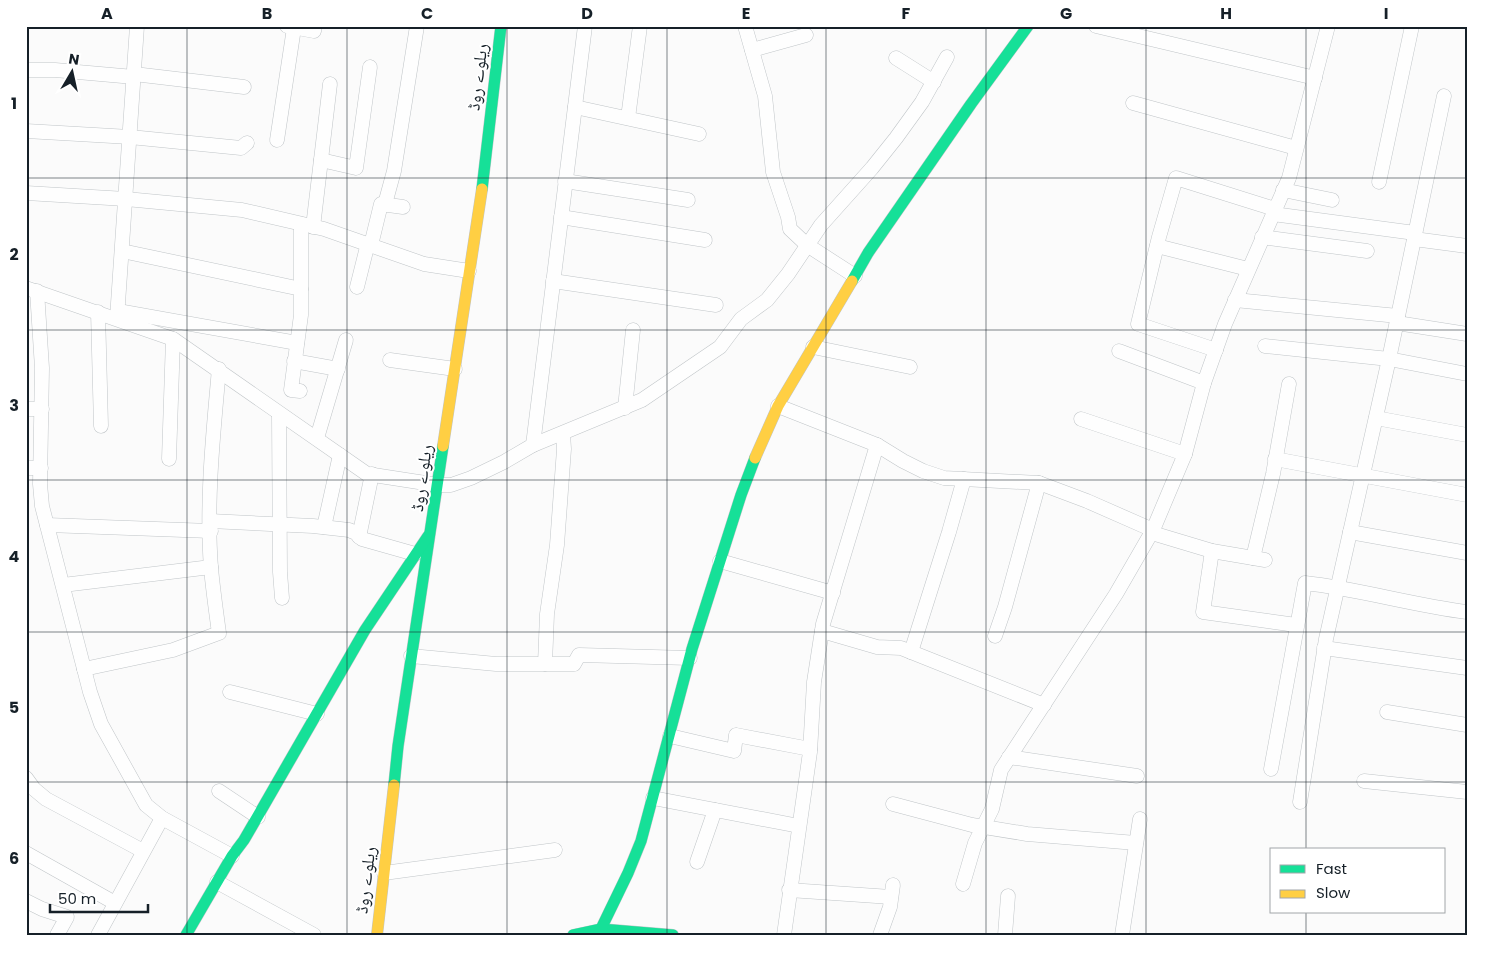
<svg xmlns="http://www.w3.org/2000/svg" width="1493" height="961" font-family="Poppins,'Noto Naskh Arabic',sans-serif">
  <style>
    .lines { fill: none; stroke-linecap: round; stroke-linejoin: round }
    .street-casing { stroke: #c0c5c8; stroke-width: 15 }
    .fast-casing { stroke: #c0c5c8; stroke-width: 12 }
    .slow-casing { stroke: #c0c5c8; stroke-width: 12 }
    .street { stroke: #fefefe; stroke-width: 14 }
    .fast { stroke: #16e098; stroke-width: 11 }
    .slow { stroke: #ffcf43; stroke-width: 11 }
    .grid { fill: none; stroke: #162028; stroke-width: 1; stroke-opacity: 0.55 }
    .labels { text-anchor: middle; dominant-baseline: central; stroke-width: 4; stroke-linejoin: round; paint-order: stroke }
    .street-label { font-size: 18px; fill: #162028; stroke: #fff }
    .neatline { fill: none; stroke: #162028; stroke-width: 2 }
    .grid-label { font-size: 16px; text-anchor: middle; font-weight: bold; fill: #162028 }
  </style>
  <rect width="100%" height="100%" fill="#fbfbfb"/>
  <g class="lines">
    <defs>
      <g id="street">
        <path d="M287,26L314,31L315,26"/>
        <path d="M745,26L765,96L773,172L788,217L790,229L807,245L855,276"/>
        <path d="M1096,26L1315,78"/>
        <path d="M752,50L806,35"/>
        <path d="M896,58L934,82"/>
        <path d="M26,70H55L134,77"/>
        <path d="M134,74L244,87"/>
        <path d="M1133,103L1296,148"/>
        <path d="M575,107L699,134"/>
        <path d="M628,118L640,26"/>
        <path d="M26,131L130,137L241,148L247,143"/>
        <path d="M277,140L294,28"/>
        <path d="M321,160L356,168L370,67"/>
        <path d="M565,181L688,200"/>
        <path d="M1379,182L1412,26"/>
        <path d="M1283,190L1332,200"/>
        <path d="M26,193L126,199L242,210L324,229L424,264L469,271"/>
        <path d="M385,204L394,171L417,26"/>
        <path d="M1273,214L1415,233"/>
        <path d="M561,217L705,240"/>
        <path d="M313,227L330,84"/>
        <path d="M1262,237L1367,251"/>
        <path d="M1414,239L1467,246"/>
        <path d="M371,245L381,204L403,207"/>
        <path d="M1157,246L1248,269"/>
        <path d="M122,251L301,289"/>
        <path d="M553,281L716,305"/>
        <path d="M357,287L368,243"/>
        <path d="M26,288L173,339L367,474L438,485H451L471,478L504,462L533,445L642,400L720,347L741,319L767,300L788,274L821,225L872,168L896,138L922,102L947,57"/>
        <path d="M37,291L42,368L40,484L42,506L90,692L101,724L146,805L162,818L232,856"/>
        <path d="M1235,300L1398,316"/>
        <path d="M118,311L297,343"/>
        <path d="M98,312L101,426"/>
        <path d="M117,318L137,26"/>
        <path d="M1397,323L1467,334"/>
        <path d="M1265,346L1389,359L1467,374"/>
        <path d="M813,347L910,367"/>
        <path d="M1216,350L1138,324L1159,237L1176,178L1275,209"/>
        <path d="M1119,351L1204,383"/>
        <path d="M390,360L455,369"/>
        <path d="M294,361L338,369"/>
        <path d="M300,391L291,390L301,315V224"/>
        <path d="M778,406L877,445L903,461L923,471L944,478L1039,483L1087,501L1153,530"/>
        <path d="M625,408L633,330"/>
        <path d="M26,409H42"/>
        <path d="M279,414L280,572L282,598"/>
        <path d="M1376,418L1467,435"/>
        <path d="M1081,419L1185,454"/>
        <path d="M317,438L346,340"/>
        <path d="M533,445L585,26"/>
        <path d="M169,459L173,339"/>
        <path d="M1275,459L1467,495"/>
        <path d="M26,468H41"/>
        <path d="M210,521L313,526L349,530L356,533L362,539L415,554"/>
        <path d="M47,525L211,531"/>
        <path d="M324,527L340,455"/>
        <path d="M1350,532L1467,553"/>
        <path d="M1152,533L1212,551L1265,560"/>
        <path d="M359,537L372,474"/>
        <path d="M1212,551L1203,612L1296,625"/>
        <path d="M1253,558L1273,474L1289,384"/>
        <path d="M720,561L833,593"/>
        <path d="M63,585L211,567"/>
        <path d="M822,631L877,647L901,648L1044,705"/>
        <path d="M995,636L1005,607L1039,483"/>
        <path d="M1324,648L1467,668"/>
        <path d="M911,652L949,532L964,479"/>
        <path d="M411,656L496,664H574L579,655L690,658"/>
        <path d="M545,664L547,614L557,545L564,449L563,434"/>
        <path d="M84,669L173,650L219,633C216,611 213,590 211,568C206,502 213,435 219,369"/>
        <path d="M230,692L317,714"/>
        <path d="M1387,712L1467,725"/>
        <path d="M670,736L734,751L736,735L810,749"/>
        <path d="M1009,757L1137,776"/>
        <path d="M1271,769L1305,583C1359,589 1412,605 1467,612"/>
        <path d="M26,778L34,789L46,799L143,851"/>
        <path d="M1364,781L1467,792"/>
        <path d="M219,791L258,817"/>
        <path d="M653,798L799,826"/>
        <path d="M1300,802L1326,639L1389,359L1444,96"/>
        <path d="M893,804L972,825L1027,834L1136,843"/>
        <path d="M26,853L115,903"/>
        <path d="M697,862L715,810"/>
        <path d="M384,873L555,850"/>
        <path d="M217,882L314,935"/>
        <path d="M963,884L975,843L992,809L1001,770L1116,594L1153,530L1185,454L1204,383L1225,324L1289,178L1328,26"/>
        <path d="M789,890L891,897"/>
        <path d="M26,901L42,909L67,917L57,935"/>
        <path d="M98,935L162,818"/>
        <path d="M784,935L810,752L814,682L823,624L877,445"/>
        <path d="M880,935L890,907L893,885"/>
        <path d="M1005,935L1008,896"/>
        <path d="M1122,935L1140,819"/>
      </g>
      <g id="fast">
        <path d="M482,189L501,26"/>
        <path d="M852,281L868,253L971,104L1028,26"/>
        <path d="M394,785L398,746L443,446"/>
        <path d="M186,935L232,856L244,840L365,630L428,536"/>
        <path d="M573,935L601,929L673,935"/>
        <path d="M598,935L628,873L641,841L692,649L741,495L755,458"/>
      </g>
      <g id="slow">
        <path d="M443,446L482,189"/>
        <path d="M755,458L778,406L852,281"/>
        <path d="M377,935L394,785"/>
      </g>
    </defs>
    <use href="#street" class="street-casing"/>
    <use href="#fast" class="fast-casing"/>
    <use href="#slow" class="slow-casing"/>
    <use href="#street" class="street"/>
    <use href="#fast" class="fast"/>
    <use href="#slow" class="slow"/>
  </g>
  <path class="grid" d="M187,26V935M347,26V935M507,26V935M667,26V935M826,26V935M986,26V935M1146,26V935M1306,26V850M26,178H1467M26,330H1467M26,480H1467M26,632H1467M26,782H1467M1306,912V935"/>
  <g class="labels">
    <g class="street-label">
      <text transform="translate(477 77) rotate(-83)">ریلوے روڈ</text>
      <text transform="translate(421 478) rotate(-82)">ریلوے روڈ</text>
      <text transform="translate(365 880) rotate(-83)">ریلوے روڈ</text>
    </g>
  </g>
  <rect width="1493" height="961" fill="none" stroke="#ffffff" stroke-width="55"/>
  <rect x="1270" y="848" width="175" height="65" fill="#ffffff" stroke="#a2a6a9"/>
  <rect x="1280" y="865" width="25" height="8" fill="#16e098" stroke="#a2a6a9"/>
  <text x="1316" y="874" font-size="15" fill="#162028">Fast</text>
  <rect x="1280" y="890" width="25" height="8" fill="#ffcf43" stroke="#a2a6a9"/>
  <text x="1316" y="898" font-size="15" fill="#162028">Slow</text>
  <g transform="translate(72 72) rotate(9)" stroke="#ffffff" stroke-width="4" paint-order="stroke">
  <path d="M0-4L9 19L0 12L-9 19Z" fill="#162028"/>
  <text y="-8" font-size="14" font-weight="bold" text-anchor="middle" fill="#162028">N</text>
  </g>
  <path d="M50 904v8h98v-8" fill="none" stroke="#162028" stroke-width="2.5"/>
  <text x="58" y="904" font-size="15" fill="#162028" stroke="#ffffff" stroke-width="4" paint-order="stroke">50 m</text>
  <rect x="28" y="28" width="1438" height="906" class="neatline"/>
  <g class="grid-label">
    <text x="107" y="19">A</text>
    <text x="267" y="19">B</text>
    <text x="427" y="19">C</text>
    <text x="587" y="19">D</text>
    <text x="746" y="19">E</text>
    <text x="906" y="19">F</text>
    <text x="1066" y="19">G</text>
    <text x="1226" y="19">H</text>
    <text x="1386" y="19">I</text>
    <text x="14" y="109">1</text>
    <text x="14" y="260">2</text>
    <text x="14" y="411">3</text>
    <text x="14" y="562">4</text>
    <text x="14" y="713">5</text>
    <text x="14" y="864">6</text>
  </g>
</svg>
